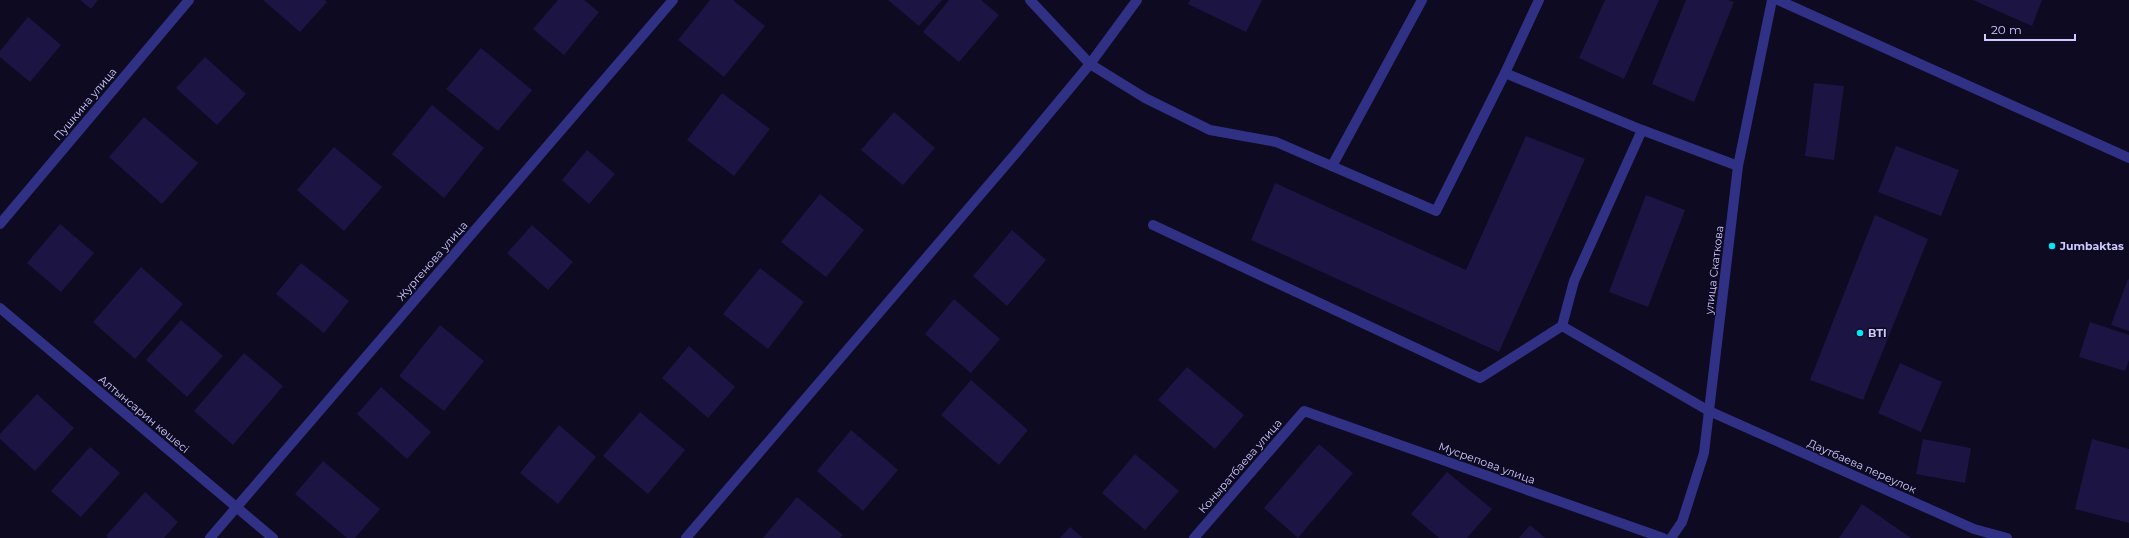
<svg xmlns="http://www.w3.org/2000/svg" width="2129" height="538" font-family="Montserrat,sans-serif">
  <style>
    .building { fill: #1c1543 }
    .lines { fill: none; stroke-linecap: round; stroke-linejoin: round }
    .lane { stroke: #303185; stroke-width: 10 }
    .street { stroke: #303185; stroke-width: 10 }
    .poi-dot { fill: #00e7f5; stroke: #0d0a21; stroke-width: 1.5 }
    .labels { text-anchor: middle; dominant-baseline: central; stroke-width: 3; stroke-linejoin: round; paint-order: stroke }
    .street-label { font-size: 11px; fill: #cecaff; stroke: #0d0a21 }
    .poi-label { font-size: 11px; font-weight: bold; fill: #cecaff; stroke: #0d0a21; text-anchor: start }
  </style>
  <rect width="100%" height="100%" fill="#0d0a21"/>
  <g class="building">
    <path d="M80,0H98L91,9Z"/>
    <path d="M263,0H325L327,2L300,32Z"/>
    <path d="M558,0H584L599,12L564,55L533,29Z"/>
    <path d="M710,0H733L765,26L724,77L678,40Z"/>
    <path d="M888,0H942L919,26Z"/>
    <path d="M949,0H981L999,15L959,62L923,32Z"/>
    <path d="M1190,0H1262L1246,32L1188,4Z"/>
    <path d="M1605,0H1659L1624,79L1579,58Z"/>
    <path d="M1686,0H1728L1734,2L1694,102L1652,84Z"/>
    <path d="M1973,0H2042L2032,26Z"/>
    <path d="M28,17L61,45L30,82L0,57V51Z"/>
    <path d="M481,48L532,90L498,131L446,89Z"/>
    <path d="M205,57L246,94L217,125L176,88Z"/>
    <path d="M1814,83L1844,86L1834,160L1805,156Z"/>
    <path d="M722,93L770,129L734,176L687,140Z"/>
    <path d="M432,105L484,148L444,198L392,154Z"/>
    <path d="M894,112L935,148L903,185L861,150Z"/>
    <path d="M144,117L198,163L162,204L109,157Z"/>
    <path d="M1526,136L1585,159L1499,352L1251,240L1275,183L1466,270Z"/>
    <path d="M1896,146L1959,170L1941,216L1878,192Z"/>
    <path d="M334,147L382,187L344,231L297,190Z"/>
    <path d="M587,150L615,174L589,204L562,180Z"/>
    <path d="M820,194L864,230L826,277L781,242Z"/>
    <path d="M1646,195L1685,210L1648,307L1609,292Z"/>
    <path d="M1875,215L1928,239L1863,400L1810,380Z"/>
    <path d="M60,224L94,253L61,292L27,263Z"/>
    <path d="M532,225L573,262L548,290L507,253Z"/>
    <path d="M1012,230L1046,260L1007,306L973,276Z"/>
    <path d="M301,263L349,301L324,333L276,294Z"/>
    <path d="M141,267L183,304L135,359L93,322Z"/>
    <path d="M760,268L804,302L768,349L723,314Z"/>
    <path d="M2128,279L2129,280V331L2111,325Z"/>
    <path d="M954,299L1000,339L971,373L925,334Z"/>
    <path d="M181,320L223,356L187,397L146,360Z"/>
    <path d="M2090,322L2129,335V360L2125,371L2079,357Z"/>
    <path d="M440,325L484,361L444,411L399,376Z"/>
    <path d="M689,346L735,387L708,418L662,378Z"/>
    <path d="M244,353L283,386L233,445L194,411Z"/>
    <path d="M1900,363L1942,382L1921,432L1878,413Z"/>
    <path d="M1187,367L1244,415L1215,449L1158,400Z"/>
    <path d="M971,380L1028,430L999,465L941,415Z"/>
    <path d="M381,387L431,432L407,459L357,414Z"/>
    <path d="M37,394L74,428L35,471L0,439V434Z"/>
    <path d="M640,412L685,450L648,494L603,456Z"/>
    <path d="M559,425L596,457L558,504L520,473Z"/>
    <path d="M851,430L898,470L863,511L817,471Z"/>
    <path d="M1923,439L1971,448L1965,483L1916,474Z"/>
    <path d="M2092,439L2129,449V523L2075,509Z"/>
    <path d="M1319,444L1353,473L1298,538L1264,508Z"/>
    <path d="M90,447L120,473L81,517L51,491Z"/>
    <path d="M1135,454L1179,491L1145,530L1102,493Z"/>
    <path d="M323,461L380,509L355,538H347L295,494Z"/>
    <path d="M1447,472L1492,509L1467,538H1439L1411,514Z"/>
    <path d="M145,492L178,522L164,538H108L106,536Z"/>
    <path d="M797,497L843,535L840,538H763Z"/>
    <path d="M1862,504L1911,538H1839Z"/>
    <path d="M1530,525L1545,538H1519Z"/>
    <path d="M1070,527L1083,538H1060Z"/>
  </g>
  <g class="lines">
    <g class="lane">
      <path d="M1090,64L1145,98L1210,130L1276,142L1436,211L1505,73L1642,130L1738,166"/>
      <path d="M1505,73L1539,0"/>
      <path d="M1332,166L1422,0"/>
      <path d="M1153,225L1480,378L1562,326L1709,411"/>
      <path d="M1562,326L1574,281L1642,130"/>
    </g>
    <g class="street">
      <path d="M1030,0L1090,64"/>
      <path d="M1778,0L2129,158"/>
      <path d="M0,224L189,0"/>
      <path d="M0,308L273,538"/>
      <path d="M1709,411L1974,529L2007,538"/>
      <path d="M210,538L673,0"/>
      <path d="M686,538L1016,153L1090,64L1137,0"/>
      <path d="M1194,538L1304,411L1663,538"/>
      <path d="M1671,538L1682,522L1704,453L1738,166L1772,0"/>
    </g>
  </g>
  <g class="poi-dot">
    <circle cx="2052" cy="246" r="4"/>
    <circle cx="1860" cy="333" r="4"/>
  </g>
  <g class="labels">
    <g class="street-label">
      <text transform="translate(85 104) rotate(-50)">Пушкина улица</text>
      <text transform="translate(432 261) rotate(-49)">Жургенова улица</text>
      <text transform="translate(1714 270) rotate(-83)">улица Скаткова</text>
      <text transform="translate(144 414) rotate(40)">Алтынсарин көшесі</text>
      <text transform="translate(1487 463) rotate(20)">Мусрепова улица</text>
      <text transform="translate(1240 466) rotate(-49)">Коныратбаева улица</text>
      <text transform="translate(1862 466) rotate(24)">Даутбаева переулок</text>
    </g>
    <g class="poi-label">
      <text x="2060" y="246">Jumbaktas</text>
      <text x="1868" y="333">BTI</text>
    </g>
  </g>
  <path d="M1985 34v6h90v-6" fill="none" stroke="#cecaff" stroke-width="2"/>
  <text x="1991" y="34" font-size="12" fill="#cecaff" stroke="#0d0a21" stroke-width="3" paint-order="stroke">20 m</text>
</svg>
